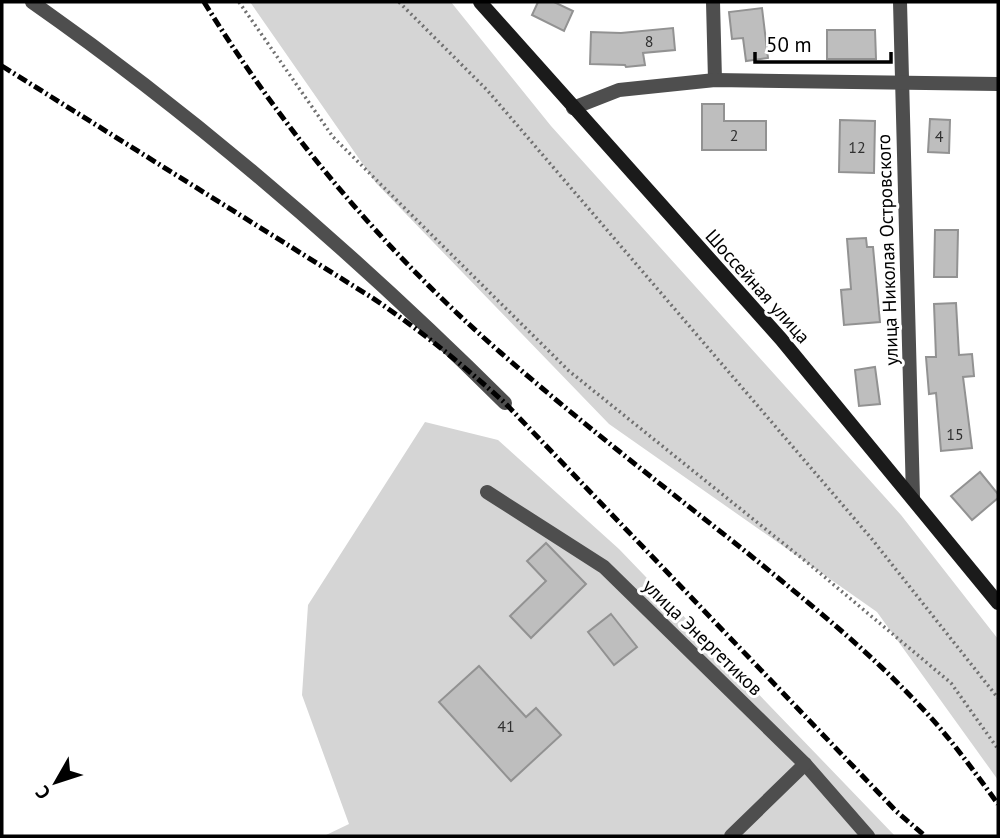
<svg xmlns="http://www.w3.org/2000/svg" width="1000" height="838" font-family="'PT Sans',sans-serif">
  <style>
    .green { fill: #d5d5d5 }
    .building { fill: #bebebe; stroke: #929292; stroke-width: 2 }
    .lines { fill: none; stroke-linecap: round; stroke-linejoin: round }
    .path { stroke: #707070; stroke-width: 3.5; stroke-dasharray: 2 3.5; stroke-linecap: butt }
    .minor { stroke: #4e4e4e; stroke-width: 14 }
    .secondary { stroke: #1b1b1b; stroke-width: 14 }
    .rail { stroke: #000; stroke-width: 5; stroke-dasharray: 10 3.5 2 3.5; stroke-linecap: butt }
    .labels { text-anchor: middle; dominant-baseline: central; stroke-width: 6; stroke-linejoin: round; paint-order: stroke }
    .number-label { font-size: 16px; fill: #303030 }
    .street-label { font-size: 19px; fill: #000; stroke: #fff }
  </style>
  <rect width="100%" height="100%" fill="#fff"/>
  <g class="green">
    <path d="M250,2H451L551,126L901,515L998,639V780L877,612L609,424L376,183Z"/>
    <path d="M425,422L498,440L619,549L895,836H324L349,824L302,695L308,605Z"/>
  </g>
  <g class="building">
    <path d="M538,2H554L573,11L564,31L532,15Z"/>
    <path d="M762,8L768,58L746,61L743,38L732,39L729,12Z"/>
    <path d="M673,28L675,50L643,53L645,65L626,67L625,65L590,64L591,32L621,33Z"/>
    <path d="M827,30H875L876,59H827Z"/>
    <path d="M702,104H724V121H766V150H702Z"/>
    <path d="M930,119L950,120L949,153L928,152Z"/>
    <path d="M840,120L875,121L874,173L839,172Z"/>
    <path d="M935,230H958L957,277H934Z"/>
    <path d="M866,238L867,247H873L880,322L844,325L841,290L851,289L847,239Z"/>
    <path d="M956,303L959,355L972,354L974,376L963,377L972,448L941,451L936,393L929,394L926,357H936L934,304Z"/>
    <path d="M875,367L880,404L859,406L855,370Z"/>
    <path d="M980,472L998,494V498L972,520L951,496Z"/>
    <path d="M546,543L586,584L531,638L510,616L546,581L527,561Z"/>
    <path d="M611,614L637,647L614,665L588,632Z"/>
    <path d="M479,666L526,717L536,708L561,735L511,781L439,702Z"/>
  </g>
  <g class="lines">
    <g class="path">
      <path d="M239,2L333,137L569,371L809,564L951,683L998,749"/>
      <path d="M399,2L487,90L871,538L998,698"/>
    </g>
    <g class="minor">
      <path d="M32,2C202,121 358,257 505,403"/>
      <path d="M713,2L715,80"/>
      <path d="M900,2L913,497"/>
      <path d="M573,108L619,90L715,80L998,84"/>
      <path d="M487,492L604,567L805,764L868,836"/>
      <path d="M731,836L805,764"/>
    </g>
    <path class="secondary" d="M480,2L781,339L998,603"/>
    <g class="rail">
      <path d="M204,2C285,133 385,252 501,353C580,422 663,486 745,551C805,600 867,649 920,706C949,736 973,770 998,804"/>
      <path d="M2,66L371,297C419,329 463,365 505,403L896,811L925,836"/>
    </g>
  </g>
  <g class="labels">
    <g class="number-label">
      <text x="649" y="41">8</text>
      <text x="734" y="135">2</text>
      <text x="939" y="136">4</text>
      <text x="857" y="147">12</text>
      <text x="955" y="434">15</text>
      <text x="506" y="726">41</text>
    </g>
    <g class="street-label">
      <text transform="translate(887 250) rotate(-92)">улица Николая Островского</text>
      <text transform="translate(758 286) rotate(48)">Шоссейная улица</text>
      <text transform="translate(703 637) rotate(44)">улица Энергетиков</text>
    </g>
  </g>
  <rect width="1000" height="838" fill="none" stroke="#000000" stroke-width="7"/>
  <g transform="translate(56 782) rotate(231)" stroke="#ffffff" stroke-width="5" paint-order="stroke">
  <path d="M0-5L12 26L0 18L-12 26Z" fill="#000000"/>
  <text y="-10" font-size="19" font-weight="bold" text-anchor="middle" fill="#000000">С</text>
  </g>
  <path d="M755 52v10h136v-10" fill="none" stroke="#000000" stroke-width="3.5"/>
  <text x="766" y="52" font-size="21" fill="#000000" stroke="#ffffff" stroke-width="5" paint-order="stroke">50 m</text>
</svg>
